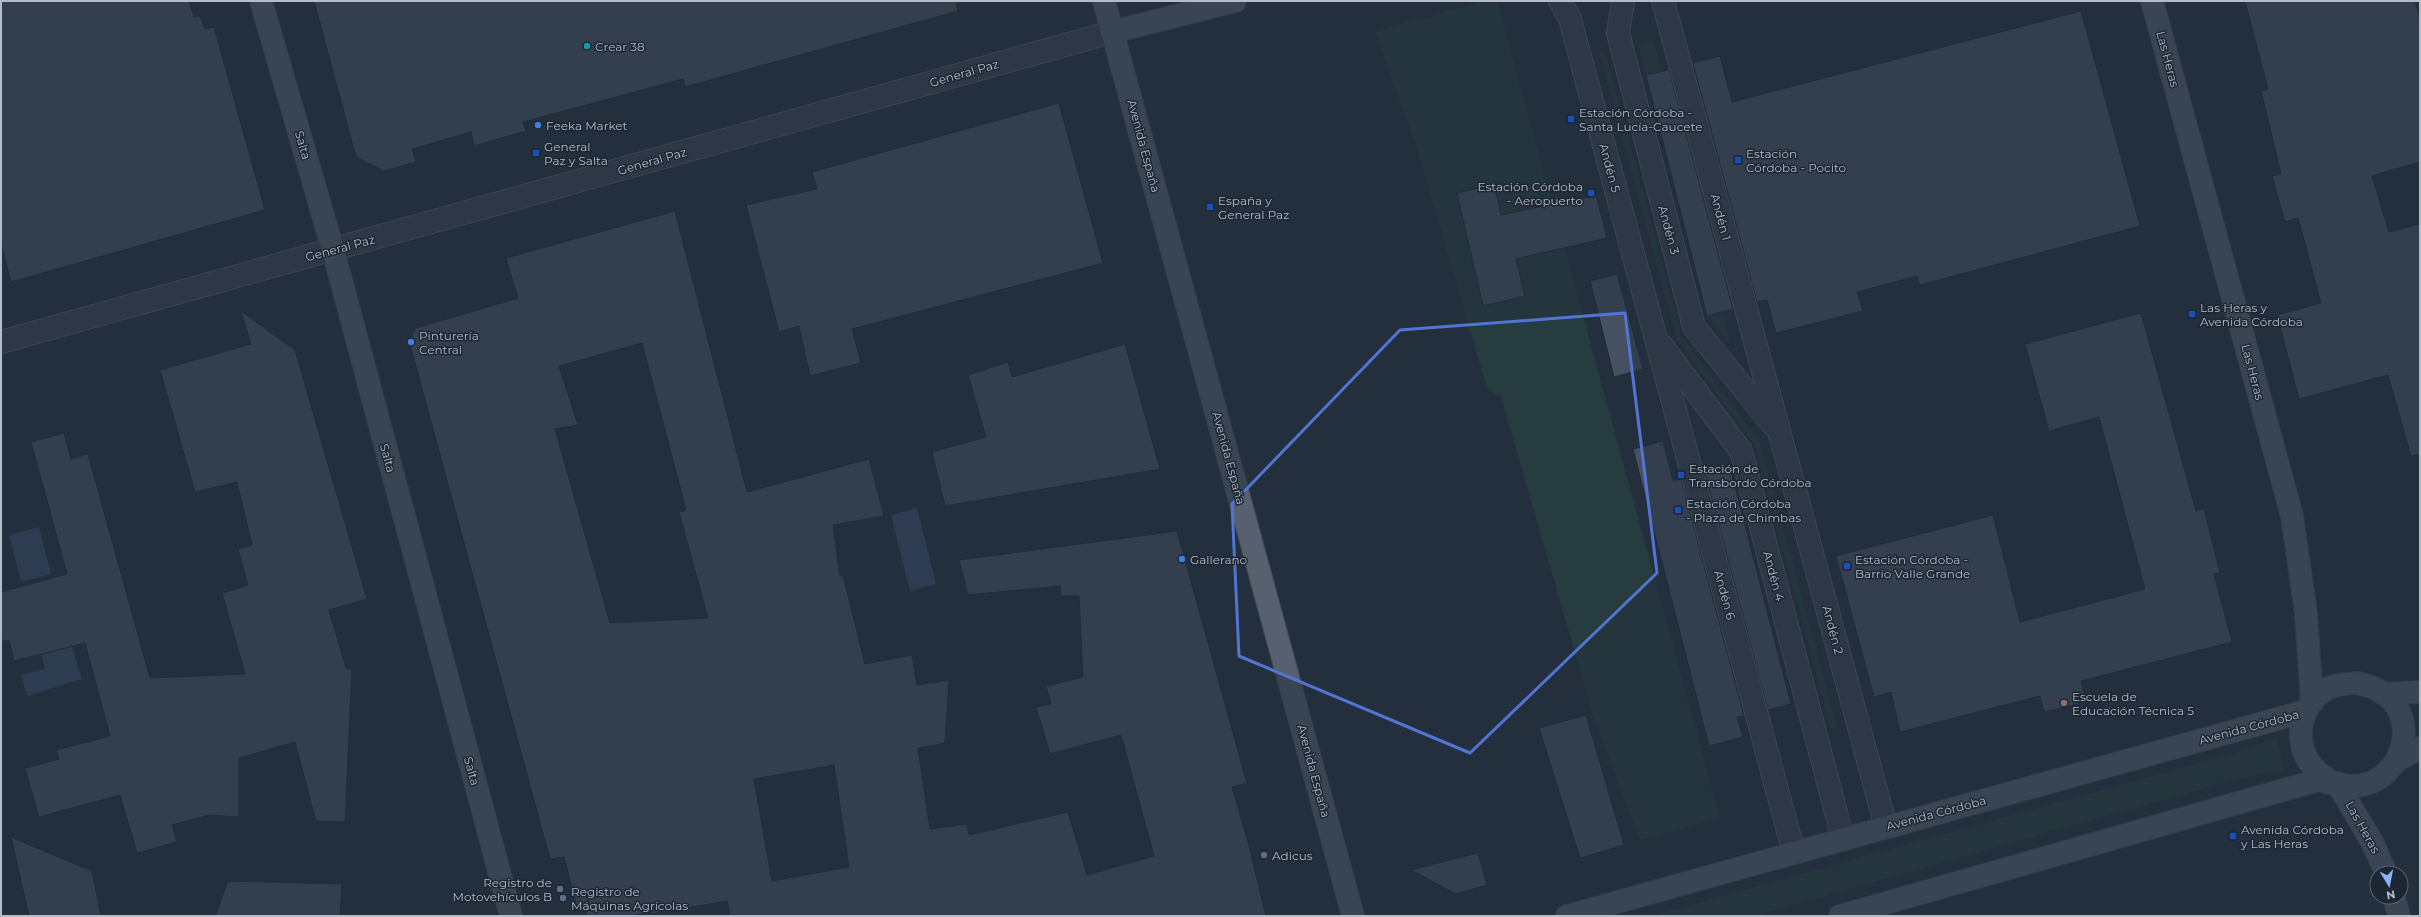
<svg xmlns="http://www.w3.org/2000/svg" width="2421" height="917" font-family="Montserrat,sans-serif">
  <style>
    .green { fill: #263c3f }
    .water { fill: #394c67 }
    .building { fill: #455162; stroke: #1f2835; fill-rule: evenodd }
    .lines { fill: none; stroke-linecap: round; stroke-linejoin: round }
    .minor-casing { stroke: #565f6c; stroke-width: 24 }
    .major-casing { stroke: #414a57; stroke-width: 24 }
    .minor { stroke: #38414e; stroke-width: 22 }
    .major { stroke: #56606e; stroke-width: 22 }
    .marked { fill: none; stroke: #5274d3; stroke-width: 3; stroke-linejoin: round }
    .culture-dot { fill: #0f9aa8; stroke: #1d2633; stroke-width: 1.5 }
    .transit-dot { fill: #1a4fb4; stroke: #1d2633; stroke-width: 1.5 }
    .shop-dot { fill: #3f7fe0; stroke: #1d2633; stroke-width: 1.5 }
    .education-dot { fill: #8d6e63; stroke: #1d2633; stroke-width: 1.5 }
    .service-dot { fill: #5c6f8a; stroke: #1d2633; stroke-width: 1.5 }
    .labels { text-anchor: middle; dominant-baseline: central; stroke-width: 3; stroke-linejoin: round; paint-order: stroke }
    .poi-label { font-size: 12px; fill: #b4bcc9; stroke: #1d2633; text-anchor: start }
    .street-label { font-size: 12px; fill: #b4bcc9; stroke: #1d2633 }
  </style>
  <rect width="100%" height="100%" fill="#242f3e"/>
  <g class="green">
    <path d="M1485,1H1497L1720,818L1640,840L1593,715L1501,397L1487,388L1417,148L1375,31Z"/>
    <path d="M1653,40L1661,71L1731,345L1707,316L1638,44Z"/>
    <path d="M1605,52L1682,337L1760,443L1837,727L1831,729L1755,446L1677,339L1600,54Z"/>
    <path d="M2276,737L2285,770L2240,778L1754,916H1651L2235,753Z"/>
  </g>
  <g class="water">
    <path d="M917,508L936,584L910,591L891,515Z"/>
    <path d="M39,527L51,574L21,582L9,535Z"/>
    <path d="M70,641L82,679L27,696L21,675L45,669L40,649Z"/>
  </g>
  <g class="building">
    <path d="M1,1H189L194,17L200,16L205,29L214,27L265,210L11,282L1,244Z"/>
    <path d="M314,1H956L958,11L685,87L683,79L523,122L526,131L474,146L471,132L412,149L416,162L384,171L356,157Z"/>
    <path d="M2245,1H2415L2420,20V162L2372,176L2389,232L2420,224V454L2411,456L2388,375L2299,399L2277,315L2321,303L2298,218L2285,222L2272,176L2281,174L2261,91L2268,89Z"/>
    <path d="M2081,11L2140,226L1920,285L1917,276L1857,292L1863,311L1776,333L1767,300L1757,302L1693,63L1720,56L1732,102Z"/>
    <path d="M1669,70L1733,309L1707,316L1646,75Z"/>
    <path d="M1059,103L1103,263L852,329L861,363L810,376L799,326L779,332L746,205L817,189L812,172Z"/>
    <path d="M1494,184L1501,215L1596,195L1607,238L1516,259L1525,296L1483,306L1457,193Z"/>
    <path d="M675,211L747,492L869,459L884,516L833,525L840,576L843,575L865,664L912,655L917,685L949,680L945,743L918,748L930,829L967,824L969,835L1068,812L1087,875L1154,856L1121,735L1050,754L1036,707L1051,704L1046,686L1083,677L1079,596H1061L1060,586L968,595L959,560L1177,531L1247,783L1232,787L1247,838L1266,916H730L727,901L651,914V912L630,916H587L585,906L577,908L564,857L550,859L409,341L416,328L518,298L506,258ZM642,343L686,510L679,512L708,618L610,623L555,429L578,425L559,366ZM834,765L849,867L772,881L754,779Z"/>
    <path d="M1617,274L1643,369L1614,377L1590,281Z"/>
    <path d="M241,311L295,350L367,599L329,610L346,668L352,669L345,822L316,821L295,742L239,758V817L209,815L172,825L177,842L137,853L120,795L39,817L25,768L59,759L56,750L110,736L85,643L14,661L9,640L1,642V592L67,574L31,442L64,433L71,459L88,454L150,678L245,674L222,593L248,585L238,549L252,545L237,482L195,492L160,370L251,344Z"/>
    <path d="M2141,313L2196,511L2204,509L2220,573L2214,574L2232,642L2081,681L2086,702L2044,712L2040,696L1900,732L1891,692L1874,697L1836,556L1993,515L2020,622L2145,589L2099,417L2049,431L2025,344Z"/>
    <path d="M1125,344L1160,469L945,506L932,452L986,437L968,375L1008,362L1012,377Z"/>
    <path d="M1663,441L1673,481L1681,479L1744,716L1737,717L1743,737L1709,746L1633,449Z"/>
    <path d="M1730,467L1791,704L1768,710L1705,473Z"/>
    <path d="M1586,715L1624,845L1580,858L1539,728Z"/>
    <path d="M11,837L92,871L101,916H29Z"/>
    <path d="M1478,853L1487,885L1456,894L1411,870Z"/>
    <path d="M228,881L342,884L340,916H215Z"/>
  </g>
  <g class="lines">
    <defs>
      <g id="minor">
        <path d="M1560,1L1570,19L1794,853"/>
        <path d="M1623,1L1618,33L1694,327L1774,426"/>
        <path d="M1663,1L1886,827"/>
        <path d="M1,342L1112,32"/>
        <path d="M1662,346L1741,451L1843,839"/>
      </g>
      <g id="major">
        <path d="M261,1L333,250L511,916"/>
        <path d="M1104,1L1353,916"/>
        <path d="M2152,1L2292,516L2306,613L2312,702"/>
        <path d="M1112,32L1235,1"/>
        <path d="M2358,683C2368,686 2377,688 2386,695C2419,721 2403,776 2363,785C2352,788 2339,783 2327,783L2326,778C2293,759 2292,711 2325,690C2335,684 2346,684 2358,683Z"/>
        <path d="M2384,694L2420,692"/>
        <path d="M2396,761L2420,748"/>
        <path d="M2337,783L2372,842L2386,873"/>
        <path d="M2394,897L2399,916"/>
        <path d="M1567,916L2306,711"/>
        <path d="M1840,916L2326,778"/>
      </g>
    </defs>
    <use href="#minor" class="minor-casing"/>
    <use href="#major" class="major-casing"/>
    <use href="#minor" class="minor"/>
    <use href="#major" class="major"/>
  </g>
  <path d="M0 0H2421V917H0ZM1625,313L1657,573L1470,753L1239,656L1232,504L1400,330Z" fill="#242f3e" fill-opacity=".55" fill-rule="evenodd"/>
  <path class="marked" d="M1625,313L1657,573L1470,753L1239,656L1232,504L1400,330Z"/>
  <circle class="culture-dot" cx="587" cy="46" r="4"/>
  <g class="transit-dot">
    <rect x="1567" y="115" width="8" height="8" rx="2"/>
    <rect x="532" y="149" width="8" height="8" rx="2"/>
    <rect x="1734" y="156" width="8" height="8" rx="2"/>
    <rect x="1587" y="189" width="8" height="8" rx="2"/>
    <rect x="1206" y="203" width="8" height="8" rx="2"/>
    <rect x="2188" y="310" width="8" height="8" rx="2"/>
    <rect x="1677" y="471" width="8" height="8" rx="2"/>
    <rect x="1674" y="506" width="8" height="8" rx="2"/>
    <rect x="1843" y="562" width="8" height="8" rx="2"/>
    <rect x="2229" y="832" width="8" height="8" rx="2"/>
  </g>
  <g class="shop-dot">
    <circle cx="538" cy="125" r="4"/>
    <circle cx="411" cy="342" r="4"/>
    <circle cx="1182" cy="559" r="4"/>
  </g>
  <circle class="education-dot" cx="2064" cy="703" r="4"/>
  <g class="service-dot">
    <circle cx="1264" cy="855" r="4"/>
    <circle cx="560" cy="889" r="4"/>
    <circle cx="563" cy="898" r="4"/>
  </g>
  <g class="labels">
    <g class="poi-label">
      <text x="595" y="46">Crear 38</text>
      <text x="1579" y="112">Estación Córdoba -<tspan x="1579" dy="14">Santa Lucía-Caucete</tspan></text>
      <text x="546" y="125">Feeka Market</text>
      <text x="544" y="146">General<tspan x="544" dy="14">Paz y Salta</tspan></text>
      <text x="1746" y="153">Estación<tspan x="1746" dy="14">Córdoba - Pocito</tspan></text>
      <text x="1583" y="186" text-anchor="end">Estación Córdoba<tspan x="1583" dy="14">- Aeropuerto</tspan></text>
      <text x="1218" y="200">España y<tspan x="1218" dy="14">General Paz</tspan></text>
      <text x="2200" y="307">Las Heras y<tspan x="2200" dy="14">Avenida Córdoba</tspan></text>
      <text x="419" y="335">Pinturería<tspan x="419" dy="14">Central</tspan></text>
      <text x="1689" y="468">Estación de<tspan x="1689" dy="14">Transbordo Córdoba</tspan></text>
      <text x="1686" y="503">Estación Córdoba<tspan x="1686" dy="14">- Plaza de Chimbas</tspan></text>
      <text x="1190" y="559">Gallerano</text>
      <text x="1855" y="559">Estación Córdoba -<tspan x="1855" dy="14">Barrio Valle Grande</tspan></text>
      <text x="2072" y="696">Escuela de<tspan x="2072" dy="14">Educación Técnica 5</tspan></text>
      <text x="2241" y="829">Avenida Córdoba<tspan x="2241" dy="14">y Las Heras</tspan></text>
      <text x="1272" y="855">Adicus</text>
      <text x="552" y="882" text-anchor="end">Registro de<tspan x="552" dy="14">Motovehículos B</tspan></text>
      <text x="571" y="891">Registro de<tspan x="571" dy="14">Máquinas Agrícolas</tspan></text>
    </g>
    <g class="street-label">
      <text transform="translate(2168 59) rotate(75)">Las Heras</text>
      <text transform="translate(964 73) rotate(-16)">General Paz</text>
      <text transform="translate(303 145) rotate(74)">Salta</text>
      <text transform="translate(1144 146) rotate(75)">Avenida España</text>
      <text transform="translate(652 161) rotate(-16)">General Paz</text>
      <text transform="translate(1610 168) rotate(75)">Andén 5</text>
      <text transform="translate(1721 217) rotate(75)">Andén 1</text>
      <text transform="translate(1669 230) rotate(75)">Andén 3</text>
      <text transform="translate(340 248) rotate(-15)">General Paz</text>
      <text transform="translate(2253 372) rotate(75)">Las Heras</text>
      <text transform="translate(388 458) rotate(75)">Salta</text>
      <text transform="translate(1229 458) rotate(75)">Avenida España</text>
      <text transform="translate(1774 576) rotate(75)">Andén 4</text>
      <text transform="translate(1725 595) rotate(75)">Andén 6</text>
      <text transform="translate(1833 630) rotate(75)">Andén 2</text>
      <text transform="translate(2249 727) rotate(-15)">Avenida Córdoba</text>
      <text transform="translate(472 771) rotate(75)">Salta</text>
      <text transform="translate(1314 771) rotate(75)">Avenida España</text>
      <text transform="translate(1936 813) rotate(-15)">Avenida Córdoba</text>
      <text transform="translate(2363 827) rotate(61)">Las Heras</text>
    </g>
  </g>
  <rect width="2421" height="917" fill="none" stroke="#b4bcc9" stroke-width="4"/>
  <g transform="translate(2389 885) rotate(170)"><circle r="19" fill="#1d2633" stroke="#59626f"/>
  <path d="M0-3L7 15L0 10L-7 15Z" fill="#8ab4f8"/>
  <text y="-6" font-size="11" font-weight="bold" text-anchor="middle" fill="#b4bcc9">N</text>
  </g>
</svg>
